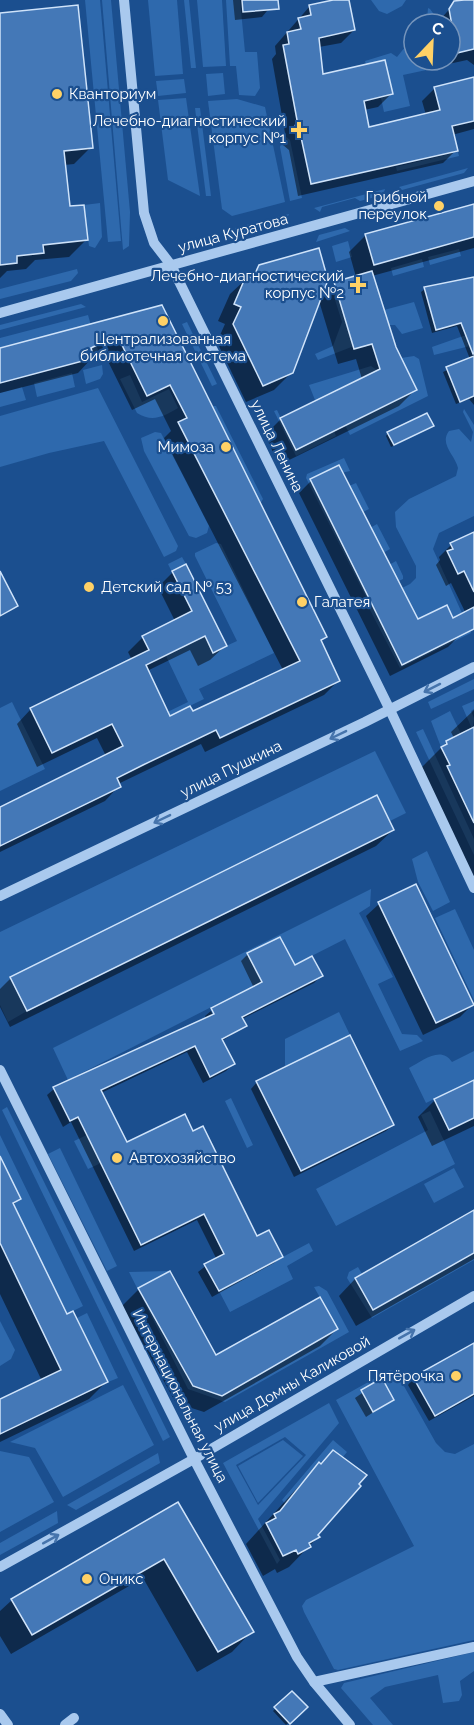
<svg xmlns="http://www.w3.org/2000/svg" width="474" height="1725" font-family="Raleway,sans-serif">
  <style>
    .green { fill: #2e69ad; fill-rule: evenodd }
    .shadow { fill: #0007 }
    .building { fill: #4478b7; stroke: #cfe3fa; stroke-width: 1.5 }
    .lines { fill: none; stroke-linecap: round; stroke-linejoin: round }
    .minor { stroke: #a9c9ee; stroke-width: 10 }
    .oneway { stroke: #4674ac }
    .poi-dot { fill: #ffd166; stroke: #1b4f8f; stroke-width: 2 }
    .labels { text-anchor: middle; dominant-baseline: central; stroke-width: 4.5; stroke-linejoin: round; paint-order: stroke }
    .poi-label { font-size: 15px; fill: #fff; stroke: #1b4f8f; text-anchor: start }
    .street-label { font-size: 15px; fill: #fff; stroke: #1b4f8f }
  </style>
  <rect width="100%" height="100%" fill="#1b4f8f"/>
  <g class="green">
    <path d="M85,0H100L121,241L108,242Z"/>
    <path d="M102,0H111L130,212L129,246L123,250Z"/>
    <path d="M148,0H177L183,74L155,76Z"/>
    <path d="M184,0H189L196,68H191Z"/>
    <path d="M197,0H222L226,66L203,67Z"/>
    <path d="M226,0H240L245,52H257L260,88L255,96L239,95L236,66H230Z"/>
    <path d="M371,0H406L402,6L387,14L379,11Z"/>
    <path d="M428,8L430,9L441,24H424L427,20Z"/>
    <path d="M414,36V60H429L431,69L403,75L410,106L384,112L381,98L393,94L385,60L366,64L365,61L391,53L397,57Z"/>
    <path d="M223,73L225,94L208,96L206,74Z"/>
    <path d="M184,79L186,93L158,96L156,81Z"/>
    <path d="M186,98L200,196L168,180L158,100Z"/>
    <path d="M237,99L265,107L285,202L232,216L222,209L208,101Z"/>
    <path d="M195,108H200L211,196H206Z"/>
    <path d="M284,135L290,140L302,198L290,201L280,147Z"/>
    <path d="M458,152L459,156L397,171L396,167Z"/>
    <path d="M468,168L464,173L402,190L399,187Z"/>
    <path d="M385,189L383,195L360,201L355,198L322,207L320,212L314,208Z"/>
    <path d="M100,203L102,237L95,248L89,246L84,205Z"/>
    <path d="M289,214L286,221L237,234L235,228Z"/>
    <path d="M345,228L350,231L316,242L319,235Z"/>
    <path d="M348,241L352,257L336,262L332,246Z"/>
    <path d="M459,249L461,256L430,265L428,257Z"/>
    <path d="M422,259L424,267L393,276L391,268Z"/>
    <path d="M77,269L78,273L71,281L0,299V289Z"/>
    <path d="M335,286L354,346L318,360L315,354L333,346L342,322L331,287Z"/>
    <path d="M414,302L423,328L402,334L395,325H389L384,310Z"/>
    <path d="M81,304L86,307L0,330V325Z"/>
    <path d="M88,315L100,357L94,358L85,326L0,348V338Z"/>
    <path d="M187,322L217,384L212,386L182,324Z"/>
    <path d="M466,335L470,346L434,355L432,347Z"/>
    <path d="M414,356L419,359L428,396L350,435L345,425L417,390L401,358Z"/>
    <path d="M102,365L103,374L100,379L86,384L83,370Z"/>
    <path d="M371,366L377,370L315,400L309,385Z"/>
    <path d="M72,373L75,387L37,397L34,383Z"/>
    <path d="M130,375L142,402L169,389L178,408C164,416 153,423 137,413L120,379Z"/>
    <path d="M22,387L26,400L0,407V393Z"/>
    <path d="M98,388L178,546L176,551L164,557L104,441L49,453L0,467V416Z"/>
    <path d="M211,406H216L263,499L260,504Z"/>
    <path d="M464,409L474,425V516L439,533L433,549L471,633L400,668L369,608L372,603L410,584L416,578V566L396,527L395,512L409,499L456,476L458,468C455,455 439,444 449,431L459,429L471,442L473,432L463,412ZM447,605L462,635L403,664L418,619Z"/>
    <path d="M277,410L296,449L334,431L336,436L296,456L274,411Z"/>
    <path d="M155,432L161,433L209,526L207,533L196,538L189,536L144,451L141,438Z"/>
    <path d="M344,458L350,471L310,480L366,592L389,565L396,561L403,576V579L366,597L306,478L307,474Z"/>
    <path d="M356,483L369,509L363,512L349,486Z"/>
    <path d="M377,524L390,549L383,553L370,528Z"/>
    <path d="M216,543L221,544L274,653L199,689L204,699L120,740L118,736L188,702L166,656L204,637L168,564L182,557L186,564L172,571L213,652L237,641L195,556V553Z"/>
    <path d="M474,679V689L431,709L428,702Z"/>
    <path d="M474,701V709L471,711L474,718L473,731L462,706Z"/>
    <path d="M12,702L45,769L0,791V708Z"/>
    <path d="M450,711L462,736L459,738L457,735L446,740L447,744L441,747L431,721Z"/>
    <path d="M423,729L474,839V855L416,732Z"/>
    <path d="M375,751L406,813L390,821L377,796L10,977L27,1011L8,1022L0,1005V932Z"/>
    <path d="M427,851L450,902L433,911L418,882L412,859Z"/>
    <path d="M371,889L370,906L359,913L393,977L378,984L402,1034L417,1035L423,1041L400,1051L345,939L68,1080L53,1048Z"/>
    <path d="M455,909L474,950V1000L435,918Z"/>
    <path d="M339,1012L350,1035L285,1067V1039Z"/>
    <path d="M474,1051V1080L426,1103L409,1068C422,1061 441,1045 452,1062Z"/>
    <path d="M231,1098L253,1145L247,1148L225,1101Z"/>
    <path d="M7,1107L170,1437L163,1441L2,1110Z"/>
    <path d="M430,1111L455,1164L336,1226L316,1189L428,1130L421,1115Z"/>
    <path d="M0,1135L83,1306L67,1314L13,1203L21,1199L0,1156Z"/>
    <path d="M87,1135L101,1163L88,1169L74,1141Z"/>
    <path d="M60,1148L117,1266L107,1271L48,1154Z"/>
    <path d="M454,1168L464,1187L434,1203L424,1184Z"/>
    <path d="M309,1243L313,1251L287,1266L293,1279L230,1312L219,1291Z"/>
    <path d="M474,1253V1260L372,1318L347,1278L349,1272L358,1267L362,1274L355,1278L374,1310Z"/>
    <path d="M170,1271L138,1289L193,1386L221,1396L338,1329L314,1287L319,1286L327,1291L349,1332L225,1402L188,1389L129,1272Z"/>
    <path d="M87,1313L118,1378L108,1382L77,1318Z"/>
    <path d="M0,1321L15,1350L11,1359L0,1366Z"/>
    <path d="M390,1370L396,1372L436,1443L445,1452L455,1454L474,1444V1640L338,1670L334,1669L304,1612L302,1606L306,1600L414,1546L336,1400Z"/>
    <path d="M123,1385L154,1445L63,1497L35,1448L10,1442Z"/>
    <path d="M329,1403L339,1423L258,1519L280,1560L277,1564L223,1463ZM285,1437L306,1455L258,1505L236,1465Z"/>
    <path d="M283,1440L303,1456L258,1503L238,1466Z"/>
    <path d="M333,1440L347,1452L342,1458L319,1462L285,1504L282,1500Z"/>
    <path d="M0,1451L29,1457L54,1502L0,1532Z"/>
    <path d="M158,1453L160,1463L76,1510L67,1505Z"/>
    <path d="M57,1511L58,1523L0,1555V1543Z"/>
    <path d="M474,1652V1671L460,1681L462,1695L459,1701L443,1703L438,1675L385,1687L370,1698L393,1725H373L341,1688L344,1683Z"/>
  </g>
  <g class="shadow">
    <path d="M233,0H276L262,17L235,20Z"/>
    <path d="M341,0H347L354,30L341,43L319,47L322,76L391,94L378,107L364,110L368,129L426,115L422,101L435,88L474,78V129L452,135L456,150L443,163L298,196L289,150L283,145L285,133L272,59L276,54L275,46L310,6Z"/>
    <path d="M474,0V65L467,60L444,65V60H450V24L437,23L455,3Z"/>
    <path d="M0,14L91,147L74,164L64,165L68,208L86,240L69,257L35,260L26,269L7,271L0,278Z"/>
    <path d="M474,205V248L372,276L394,348L415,390L399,406L279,465L265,435L281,419L362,379L356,359L338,364L319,301L292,372L274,390L246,402L217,342L225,324L218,321L230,294L260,266L320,299L335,284L356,277L349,252L366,235Z"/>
    <path d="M474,278V405L469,399L456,404L443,372L470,359L457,326L432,333L421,292L425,289Z"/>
    <path d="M161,307L325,637L320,642L338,681L324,695L205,752L201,744L118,784L119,786L105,801L0,852V808L106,756L97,738L37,767L17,724L31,709L132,660L128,652L143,637L175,621L158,587L173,572L225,646L210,660L198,666L190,650L147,671L170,717L192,713L283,670L164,438L171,431L155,399L132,410L102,349L92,354V358L78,373L0,393V350Z"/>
    <path d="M429,428L391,447L386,436L388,433Z"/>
    <path d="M311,481L417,621L460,635L448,647L390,676L299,493Z"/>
    <path d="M474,533V622L471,624L451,583L446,586L436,565L440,560L439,557L451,545Z"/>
    <path d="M0,578L17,606L0,617Z"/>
    <path d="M474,710V884L421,768L447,742L454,738L451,732Z"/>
    <path d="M393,830L376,846L10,1027L0,1007V989L11,978Z"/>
    <path d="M379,904L472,1005L460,1017L423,1035L366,916Z"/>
    <path d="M248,954L321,976L314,983L242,1019L245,1026L222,1041L233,1064L226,1071L203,1083L187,1052L101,1093L126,1144L193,1133L256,1238L281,1256L274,1263L212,1297L198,1272L216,1258L197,1220L134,1251L71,1122L63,1127L47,1095L54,1089L207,1019L205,1016L211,1011L216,1022L212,1009L254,988L241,961Z"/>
    <path d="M257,1082L393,1125L386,1131L294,1177L251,1089Z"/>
    <path d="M474,1082V1126L432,1146L418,1117L435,1100Z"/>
    <path d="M0,1159L19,1199L13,1205L66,1316L106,1382L89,1399L0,1442V1401L42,1381L0,1294Z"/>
    <path d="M474,1212V1259L356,1326L339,1296L355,1279Z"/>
    <path d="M139,1289L216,1358L337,1329L320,1346L204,1412L176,1403L122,1306Z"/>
    <path d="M474,1345V1396L429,1421L408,1385L414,1378Z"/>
    <path d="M381,1380L392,1400L366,1417L355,1398Z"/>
    <path d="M319,1464L318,1537L289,1567L277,1573L275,1569L263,1576L246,1544Z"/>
    <path d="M178,1504L252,1631L232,1652L197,1672L143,1578L11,1654L0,1636V1611L12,1600Z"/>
    <path d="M292,1693L306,1707L286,1725L273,1711Z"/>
  </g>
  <g class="building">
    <path d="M242,0H278L279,9L243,12Z"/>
    <path d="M333,0H349L355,30L319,38L323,74L385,60L393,94L364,101L369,127L440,110L434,87L474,77V121L452,126L458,151L311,184L301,137L294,130L297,120L283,45L289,44L287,32L301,29L298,18L311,15L309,5Z"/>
    <path d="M464,0H474V49L457,53L449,9L454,1Z"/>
    <path d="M78,5L93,148L64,151L70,206L84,205L88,240L43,245L44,253L17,256V263L0,265V13Z"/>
    <path d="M474,204V237L374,265L365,234Z"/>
    <path d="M319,248L328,280L293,373L263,386L233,324L241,307L234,304L246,276L253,278L259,265Z"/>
    <path d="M372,271L396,347L417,390L296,450L280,418L380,369L372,344L354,349L334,282Z"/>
    <path d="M474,277V354H473L461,323L436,330L424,287Z"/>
    <path d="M162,305L327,637L321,640L340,681L220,738L216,730L143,765L117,778L121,787L0,846V807L123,746L112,724L52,753L30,708L149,650L142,636L192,611L172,571L186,564L227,646L213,653L205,636L146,665L170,716L190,706L193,711L300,661L178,422L187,418L170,385L147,396L117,335L91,348L94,358L0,383V348Z"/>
    <path d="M474,356V396L460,402L446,367Z"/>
    <path d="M427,413L434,426L394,445L387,432Z"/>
    <path d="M339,465L418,619L447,605L453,618L474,607V629L402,665L310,479Z"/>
    <path d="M474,532V592L464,571L458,574L447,551L453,549L450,543Z"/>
    <path d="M0,571L18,606L0,616Z"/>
    <path d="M474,727V823L447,766L450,765L441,747L447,744L446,741Z"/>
    <path d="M377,795L394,830L27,1011L10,977Z"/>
    <path d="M416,884L474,1005L436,1023L378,902Z"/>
    <path d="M280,937L295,965L312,956L323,976L242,1017L247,1026L222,1039L235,1064L210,1077L195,1046L101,1090L127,1142L185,1114L193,1131L203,1126L257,1236L269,1230L283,1257L219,1291L204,1264L224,1254L204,1214L141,1245L78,1117L70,1121L53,1087L214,1014L211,1008L262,982L247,953Z"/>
    <path d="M350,1035L394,1125L301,1171L256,1081Z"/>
    <path d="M474,1080V1118L449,1130L434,1099Z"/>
    <path d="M0,1156L21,1199L13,1203L67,1314L73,1311L108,1382L0,1434V1399L61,1370L0,1243Z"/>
    <path d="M474,1210V1253L373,1310L355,1278Z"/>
    <path d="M170,1271L216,1355L320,1297L338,1329L222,1396L193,1386L138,1288Z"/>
    <path d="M474,1343V1394L435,1416L413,1377Z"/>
    <path d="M382,1378L394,1400L373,1412L361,1390Z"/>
    <path d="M333,1450L367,1475L359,1484L361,1486L318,1535L320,1537L309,1543L311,1547L298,1554L296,1550L283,1556L266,1523L276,1518L274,1514L280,1511L319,1462L321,1464Z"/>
    <path d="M178,1502L254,1632L218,1652L164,1559L32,1635L11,1599Z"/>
    <path d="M292,1691L308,1707L290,1724L274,1707Z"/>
  </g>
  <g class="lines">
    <g class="minor">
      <path d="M124,0L144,213L154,243L171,265L390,710L474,888"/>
      <path d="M0,313L474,181"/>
      <path d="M0,896L365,722L474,667"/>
      <path d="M0,1070L194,1459L297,1657L314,1682L350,1725"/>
      <path d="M0,1567L194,1459L474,1296"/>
      <path d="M314,1682L474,1647"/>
      <path d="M0,1714L8,1725"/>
      <path d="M65,1725L74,1718"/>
    </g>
  </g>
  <defs><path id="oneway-shaft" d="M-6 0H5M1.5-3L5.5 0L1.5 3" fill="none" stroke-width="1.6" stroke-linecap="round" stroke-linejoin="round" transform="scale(1.5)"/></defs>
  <g class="oneway">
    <use href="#oneway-shaft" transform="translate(432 688) rotate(153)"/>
    <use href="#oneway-shaft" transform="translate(338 735) rotate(154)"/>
    <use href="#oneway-shaft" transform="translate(162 819) rotate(154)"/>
    <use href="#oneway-shaft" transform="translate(407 1334) rotate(-29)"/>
    <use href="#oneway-shaft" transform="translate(51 1539) rotate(-29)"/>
  </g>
  <g class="poi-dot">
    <circle cx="57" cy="94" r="6"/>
    <path d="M296 121h6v6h6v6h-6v6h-6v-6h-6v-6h6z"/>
    <circle cx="439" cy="206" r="6"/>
    <path d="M355 276h6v6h6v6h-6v6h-6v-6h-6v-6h6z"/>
    <circle cx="163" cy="321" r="6"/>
    <circle cx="226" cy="447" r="6"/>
    <circle cx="89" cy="587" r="6"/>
    <circle cx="302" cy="602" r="6"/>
    <circle cx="117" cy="1158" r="6"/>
    <circle cx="456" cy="1376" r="6"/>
    <circle cx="87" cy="1579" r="6"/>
  </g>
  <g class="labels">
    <g class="poi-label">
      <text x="69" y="94">Кванториум</text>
      <text x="286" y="121" text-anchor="end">Лечебно-диагностический<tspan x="286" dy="17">корпус №1</tspan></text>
      <text x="427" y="197" text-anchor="end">Грибной<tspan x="427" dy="17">переулок</tspan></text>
      <text x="344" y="276" text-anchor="end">Лечебно-диагностический<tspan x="344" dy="17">корпус №2</tspan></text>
      <text x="163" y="339" text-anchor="middle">Централизованная<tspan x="163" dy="17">библиотечная система</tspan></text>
      <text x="214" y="447" text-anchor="end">Мимоза</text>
      <text x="101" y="587">Детский сад № 53</text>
      <text x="314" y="602">Галатея</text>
      <text x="129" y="1158">Автохозяйство</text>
      <text x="444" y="1376" text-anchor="end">Пятёрочка</text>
      <text x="99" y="1579">Оникс</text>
    </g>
    <g class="street-label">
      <text transform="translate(233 233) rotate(-15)">улица Куратова</text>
      <text transform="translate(277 446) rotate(64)">улица Ленина</text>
      <text transform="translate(231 769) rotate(-26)">улица Пушкина</text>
      <text transform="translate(292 1384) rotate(-30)">улица Домны Каликовой</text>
      <text transform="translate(180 1396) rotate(63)">Интернациональная улица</text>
    </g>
  </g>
  <g transform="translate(432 42) rotate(23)"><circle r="28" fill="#1b4f8f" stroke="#7695bc" stroke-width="1.5"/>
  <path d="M0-4.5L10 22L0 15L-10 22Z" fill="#ffd166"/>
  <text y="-9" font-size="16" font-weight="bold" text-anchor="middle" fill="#ffffff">С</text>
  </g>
</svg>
